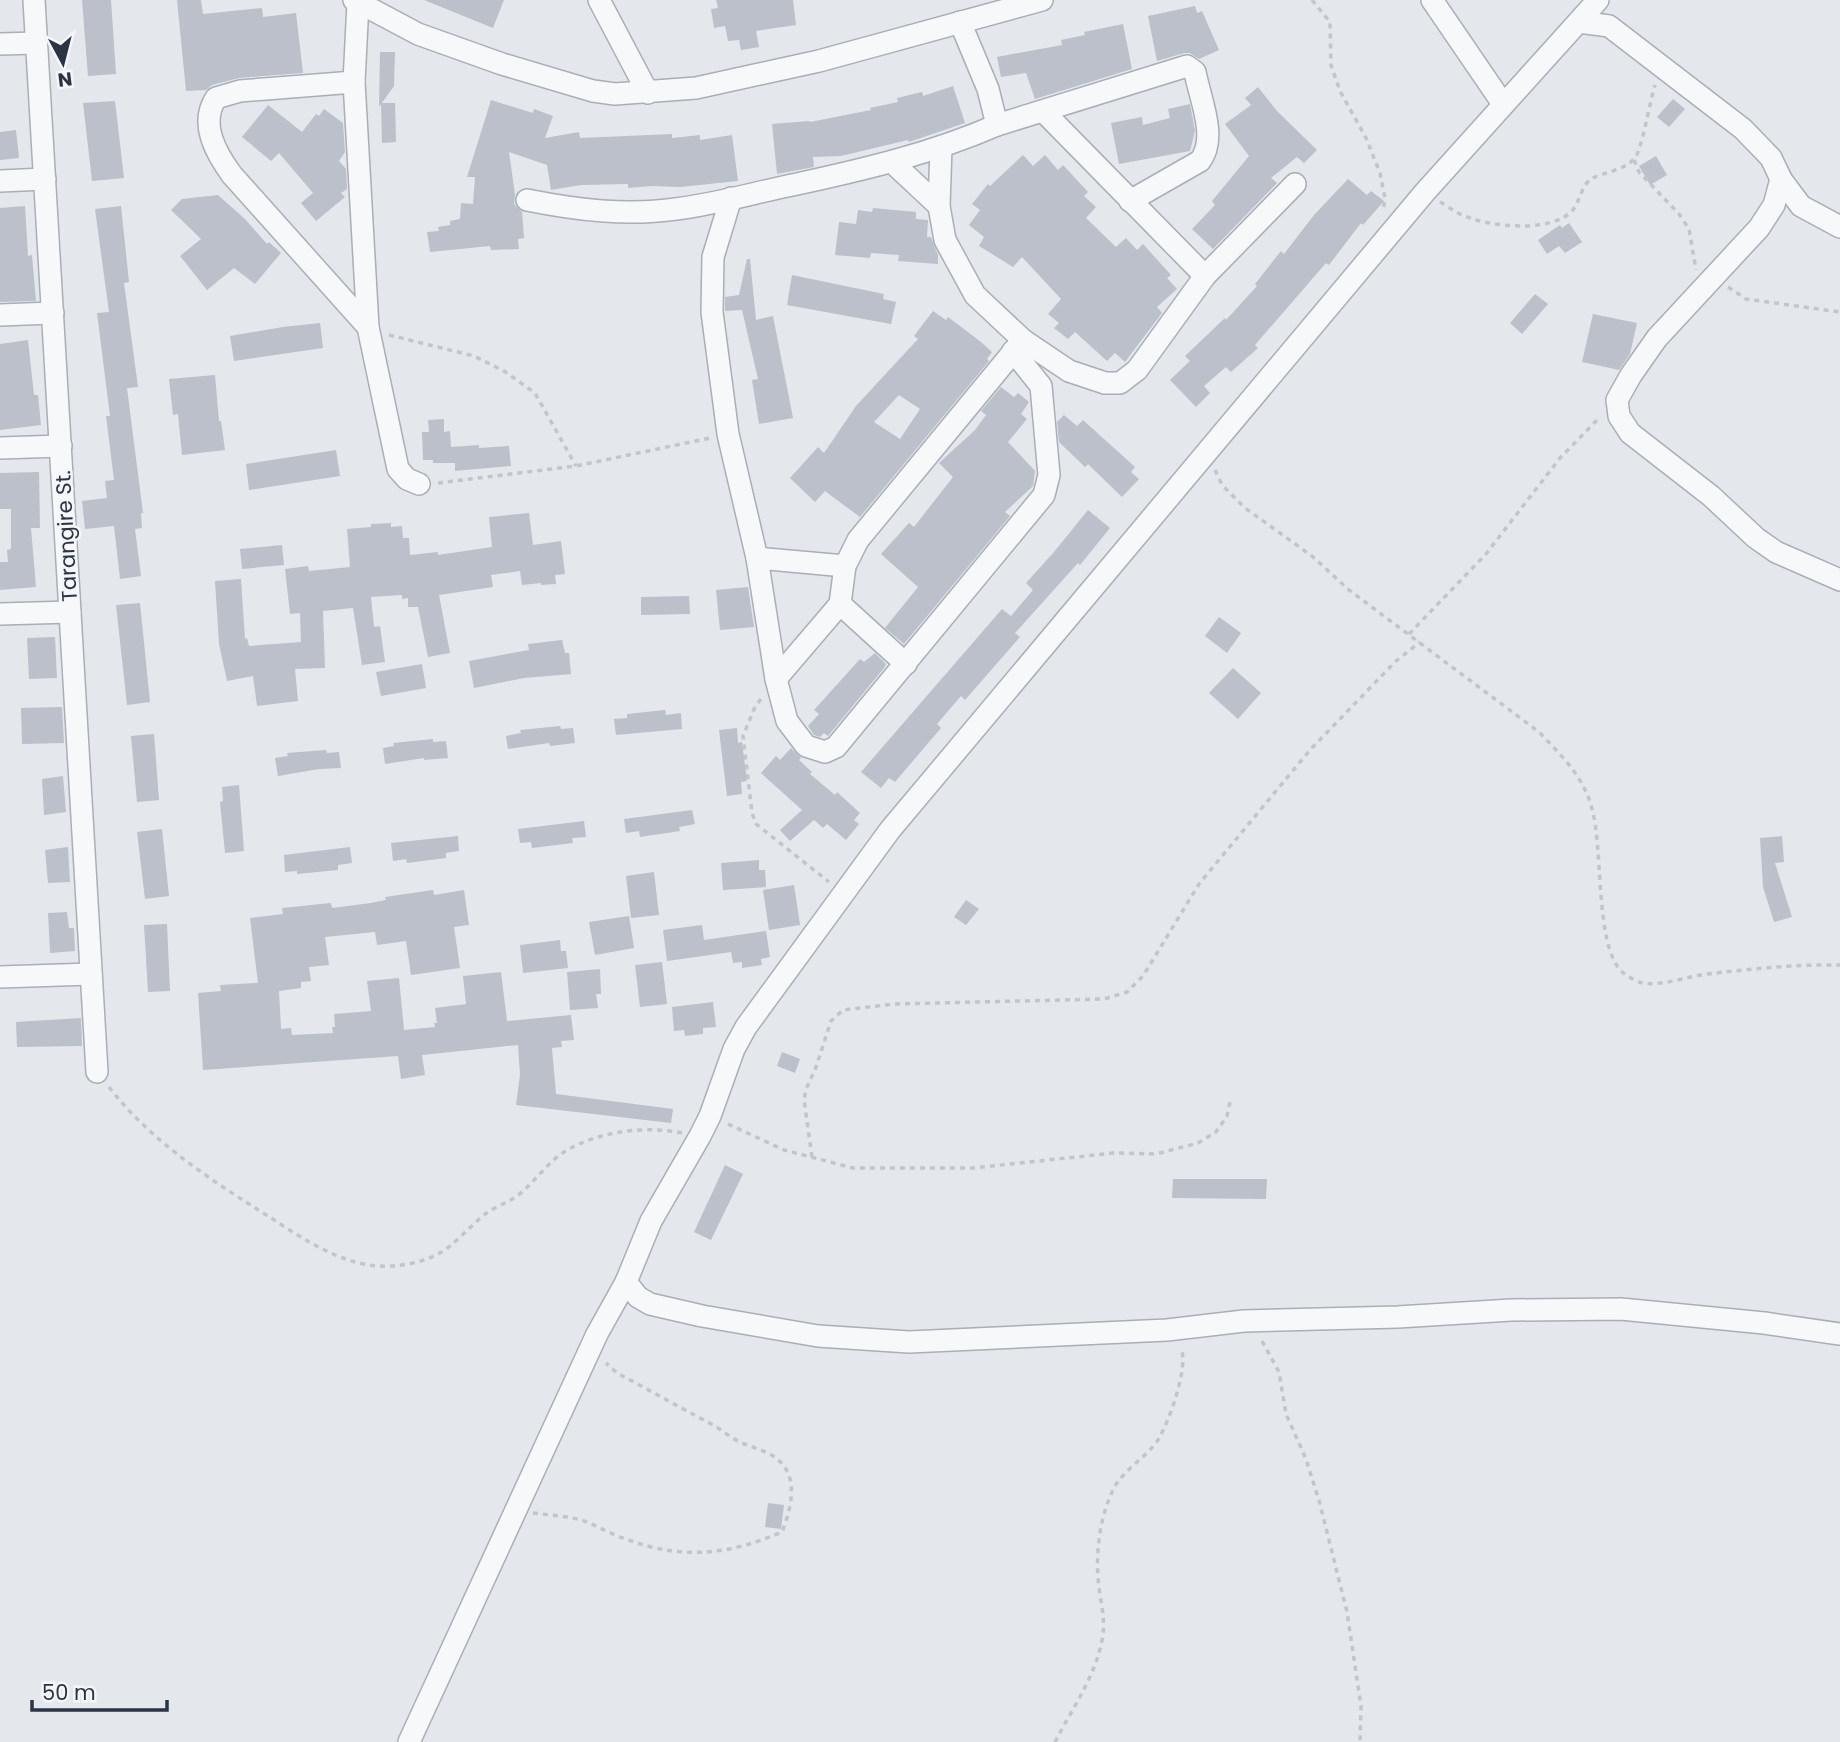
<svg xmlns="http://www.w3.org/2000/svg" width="1840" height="1742" font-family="Poppins,sans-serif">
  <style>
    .building { fill: #bbc0ca; fill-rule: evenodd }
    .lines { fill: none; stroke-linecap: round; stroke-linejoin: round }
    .minor-casing { stroke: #a9aeb7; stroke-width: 24 }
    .path { stroke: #c2c5cb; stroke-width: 3.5; stroke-dasharray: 5 5; stroke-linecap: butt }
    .minor { stroke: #f7f8fa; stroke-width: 21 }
    .labels { text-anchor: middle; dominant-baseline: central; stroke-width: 5; stroke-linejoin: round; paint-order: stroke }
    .street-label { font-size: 21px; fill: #2b3445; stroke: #f4f6f9 }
  </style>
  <rect width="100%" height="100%" fill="#e4e7ec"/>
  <g class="building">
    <path d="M82,0H111L116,74L88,76Z"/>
    <path d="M177,0H201L203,14L262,8L263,17L296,13L303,73L239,78L212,85L206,90L186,91Z"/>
    <path d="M424,0H504L493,28Z"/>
    <path d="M716,0H793L796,25L756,31L759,47L741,50L739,40L728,41L725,26L714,28L711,9L718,8Z"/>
    <path d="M1195,6L1197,13L1202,11L1219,50L1199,59L1190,53H1184L1157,61L1148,16Z"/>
    <path d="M1123,24L1132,69L1035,99L1026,73L1001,77L997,57L1062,45L1061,40L1085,35L1084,32Z"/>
    <path d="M380,52H395L394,86L379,107Z"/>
    <path d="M953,86L965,123L909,142L908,140L841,156L813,157L814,167L777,174L772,124L809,121L810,122L871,110L870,108L898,102L897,98L922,92L923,96Z"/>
    <path d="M1258,87L1277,111L1317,150L1304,163L1297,157L1271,178L1277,183L1213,249L1192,229L1215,205L1212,201L1249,156L1225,124L1251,105L1245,98Z"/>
    <path d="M1673,99L1685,109L1669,127L1657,117Z"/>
    <path d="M491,100L533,113L534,109L553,116L545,138L579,132L580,138L672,134V138L700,135V140L732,135L738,181L680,187L652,186L628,188V184L581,185L551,190L547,165L509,152L515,195L514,204L522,212L524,238L518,239L519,249L491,250L490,246L430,252L427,232L439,231L438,227L450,225V221L460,219L461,203L473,204L475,177H467Z"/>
    <path d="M115,101L124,178L92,181L83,103Z"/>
    <path d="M381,103H395L396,142L382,143Z"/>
    <path d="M1190,104L1195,131L1190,151L1119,164L1111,123L1142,117L1143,125L1170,118L1168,109Z"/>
    <path d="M268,105L302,132L316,114L319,116L324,109L343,123L345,152L339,161L346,169L347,189L341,193L345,197L316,221L301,203L313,193L279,153L271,161L242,137Z"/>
    <path d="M16,130L19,158L0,160V132Z"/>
    <path d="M1023,155L1033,166L1045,155L1058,170L1063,165L1088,192L1084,196L1096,207L1086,218L1116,247L1126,238L1137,250L1143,244L1171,275L1167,278L1177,289L1157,307L1162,313L1125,362L1115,353L1107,361L1075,332L1068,339L1054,328L1059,323L1048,314L1061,299L1022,257L1013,267L979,246L984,237L969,225L980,210L972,204L988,184L990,186Z"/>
    <path d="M1656,156L1667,175L1650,185L1639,166Z"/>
    <path d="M1348,179L1367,195L1371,191L1384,201L1363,225L1361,223L1329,265L1326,263L1255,345L1258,348L1231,372L1226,367L1204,386L1210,393L1196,407L1170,380L1190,361L1185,356L1225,318L1226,320L1257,286L1255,284L1281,251L1284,254L1314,215Z"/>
    <path d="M218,195L245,219L267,244L269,242L281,253L255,284L234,268L207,290L180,256L201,239L171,210L182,199Z"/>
    <path d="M25,206L28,256L32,255L36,301L0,302V208Z"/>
    <path d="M121,206L129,282L124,283L138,387L127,388L143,513H141L142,528L135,529L141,576L120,579L114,526L85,529L82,501L107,498L105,481L114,480L106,416H110L97,313L109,312L95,209Z"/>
    <path d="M873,208L916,212V219L928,220L927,237H931L938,255V264L898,261L899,255L871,253L870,258L835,255L839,222L856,224L858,210L872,212Z"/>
    <path d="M1569,223L1582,242L1565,253L1559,246L1547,254L1538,240L1560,225L1562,228Z"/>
    <path d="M747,259H750L756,320L773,316L793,418L759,424L752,380L758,379L742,310L725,311V297L739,295Z"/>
    <path d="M792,275L884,294L883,299L896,302L891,324L787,305Z"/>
    <path d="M1535,294L1548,304L1522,334L1510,323Z"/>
    <path d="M933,311L946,320L948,317L981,342L992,352L987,359L989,361L860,517L825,491L815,502L790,478L818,447L824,453L856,406L918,339L914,336ZM899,395L920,409L900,439L874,422Z"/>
    <path d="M1593,314L1637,323L1630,354L1619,370L1582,362Z"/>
    <path d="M320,323L323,348L234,361L230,336L283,327Z"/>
    <path d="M28,340L34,395H38L41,425L0,430V344Z"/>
    <path d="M215,375L219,421H221L225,450L182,455L178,414L173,415L169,379Z"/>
    <path d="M1001,387L1014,397L1018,393L1029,402L1021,414L1027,419L1008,442L1035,471L1033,486L1005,512L1010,516L904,644L885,628L918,587L881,554L909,523L914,527L953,477L939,463L975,430L986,415L981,411Z"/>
    <path d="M1064,415L1077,426L1083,420L1135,467L1131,472L1139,479L1122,497L1088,464L1085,467L1059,442L1057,422Z"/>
    <path d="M444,419V432L450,431L451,447L479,445V448L509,446L511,466L455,471V463H433V460H423L422,432H429L428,420Z"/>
    <path d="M336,450L340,476L249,490L246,464Z"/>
    <path d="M39,472L40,528H31L36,587L0,590V562H8L7,550L11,549V509H0V473Z"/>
    <path d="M1088,510L1110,528L1080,565L1078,563L1015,633L1020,637L965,700L961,696L937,724L941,728L895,782L889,778L881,788L861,772L1002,609L1011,616L1033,590L1026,583L1054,552Z"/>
    <path d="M529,513L533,545L561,541L565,574L555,575L556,584L541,585V583L522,585L520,571L491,575L493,587L439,595L450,653L428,657L418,607H408V598L402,599V595L371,597L374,627L380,626L385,662L362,665L353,608L323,611L325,668L295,669L298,701L257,706L253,676L227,681L219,644L215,581L241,579L245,639L247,638L249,646L301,642L300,613L290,614L285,569L308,566L309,571L350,567L347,529L371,527V524L391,523V527L402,526L403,538H409L410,555L438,552V555L492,547L489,517Z"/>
    <path d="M282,545L284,565L242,569L240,549Z"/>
    <path d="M748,587L754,627L720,630L716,590Z"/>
    <path d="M689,596L690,614L641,615V597Z"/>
    <path d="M140,603L150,702L127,705L116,605Z"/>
    <path d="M1219,617L1241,633L1227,653L1205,636Z"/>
    <path d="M55,637L57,678L29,679L27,638Z"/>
    <path d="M562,640L565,653H569L571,674L524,678L474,688L469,661L529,650L528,644Z"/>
    <path d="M875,653L886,664L884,668L828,736L824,733L820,737L814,735L808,726L819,714L814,710L860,659L864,662Z"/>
    <path d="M422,664L426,688L381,696L376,672Z"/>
    <path d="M1233,668L1261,693L1238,719L1209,693Z"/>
    <path d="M62,707L64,743L22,744L21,708Z"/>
    <path d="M665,710L666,715L681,713L682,729L616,735L614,719L627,718V714Z"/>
    <path d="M560,726L561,729L573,728L575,743L550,746L549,743L508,749L506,736L521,733L520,730Z"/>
    <path d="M737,728L738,743L742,742L747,781L741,782L742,794L727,796L719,730Z"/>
    <path d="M154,734L159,800L137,802L131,736Z"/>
    <path d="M433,739V742L446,741L448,758L424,760V758L385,764L383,748L394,746L393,743Z"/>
    <path d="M791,748L801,758L799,760L812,772L810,774L835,795L837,792L860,813L854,820L859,824L846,840L827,824L823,828L814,820L790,841L780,830L802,810L761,773L776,756L780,760Z"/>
    <path d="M326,750L327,753L339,752L341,768L319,769L278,776L275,758L288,756L287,753Z"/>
    <path d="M63,776L66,812L44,815L42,779Z"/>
    <path d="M239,785L244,851L225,853L220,802L223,801L222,787Z"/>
    <path d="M692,810L695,824L679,827L680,831L640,837L639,831L626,833L624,819Z"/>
    <path d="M584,821L586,837L572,838L573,843L532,848L531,842L520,843L518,829Z"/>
    <path d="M162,829L169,896L145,899L137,832Z"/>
    <path d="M458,836L459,851L446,853V858L407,863L406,859L393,861L391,843Z"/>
    <path d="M1782,836L1784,862L1775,863L1792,917L1774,922L1763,887L1760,838Z"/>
    <path d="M68,847L70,882L48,883L45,850Z"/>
    <path d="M350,847L352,863L338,865V870L297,874V871L285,872L284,855Z"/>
    <path d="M759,860V870H765L766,887L723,890L721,863Z"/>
    <path d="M654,872L659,915L631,918L626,876Z"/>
    <path d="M794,885L800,925L769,930L763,890Z"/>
    <path d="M433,890L434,895L464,890L469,925L454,927L460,968L411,975L406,941L377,945L375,932L325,937L329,965L309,967L311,981L301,982V988L279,991L281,1029L291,1028L292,1035L333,1033L332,1027H335L334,1014L371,1011L367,981L399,978L404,1030L435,1027L434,1023H437L435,1008L466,1004L463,976L501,972L507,1021L571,1015L574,1040L561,1041L562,1047L552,1048L556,1094L673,1109L671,1123L516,1105L520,1075L518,1045L422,1055L425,1075L401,1079L398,1056L203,1070L198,993L221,991L220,985L258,983L250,918L283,914L282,908L331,903L332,908L371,903L386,900L385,897Z"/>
    <path d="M966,900L979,909L966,925L954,917Z"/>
    <path d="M67,912L69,928H74L75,951L50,953L48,913Z"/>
    <path d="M629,916L634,948L595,955L589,922Z"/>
    <path d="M167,924L170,991L148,992L144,925Z"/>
    <path d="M702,925L704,940L766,931L770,957L761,959L762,965L742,968V962L733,963L731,952L667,961L663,930Z"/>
    <path d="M560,940L561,951H566L568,968L523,973L520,945Z"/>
    <path d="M662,962L667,1004L640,1007L635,965Z"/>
    <path d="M600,969L601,994H596L598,1008L570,1010L567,972Z"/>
    <path d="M713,1002L716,1027L703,1028V1034L685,1036L684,1030L674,1031L672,1007Z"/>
    <path d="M81,1018L82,1046L17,1047L16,1022Z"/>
    <path d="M782,1052L800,1059L795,1073L777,1066Z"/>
    <path d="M725,1165L743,1174L711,1240L694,1232Z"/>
    <path d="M1173,1179H1267L1266,1199L1172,1198Z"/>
    <path d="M768,1503L784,1505L781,1529L765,1527Z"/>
  </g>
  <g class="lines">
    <defs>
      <g id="minor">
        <path d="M34,0L97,1072"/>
        <path d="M354,0L418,34L502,64L593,91L615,94L696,88L819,61L1042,0"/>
        <path d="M599,0L648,93"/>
        <path d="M1432,0L1503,104"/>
        <path d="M358,3L354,82L368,327L398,469L407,479L419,484"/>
        <path d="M1579,22L1609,26L1743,129L1771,158L1781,179L1774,205L1759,228L1657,338L1631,375L1617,400L1619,416L1630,433L1711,496L1756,538L1776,552L1840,580"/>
        <path d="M0,44L36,43"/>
        <path d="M354,82L240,91L216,98C199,124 216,153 232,175L368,327"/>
        <path d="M1043,111L1205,276"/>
        <path d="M997,125L1187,66L1195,72C1200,99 1218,138 1200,161L1130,201"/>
        <path d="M941,147L939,206L945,240L975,295L1023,340L1069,371L1105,383H1120L1137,370L1205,276L1295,184"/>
        <path d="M892,162L939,206"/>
        <path d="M1780,178L1801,206L1840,227"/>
        <path d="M0,181L45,179"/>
        <path d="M731,198L713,257L712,312L728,434L757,558L776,679L787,721L806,746L825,752L836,747L1044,495L1049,475L1041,386L1013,351"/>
        <path d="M527,200C577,210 626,216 676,209C717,204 757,192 797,184C866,169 933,153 997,125L988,89L960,22"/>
        <path d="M0,315L53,313"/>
        <path d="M0,448L61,446"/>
        <path d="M757,558L845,566"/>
        <path d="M840,604L906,664"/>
        <path d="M0,614L70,612"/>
        <path d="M776,679L840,604L845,566L858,540L1023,340"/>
        <path d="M0,977L91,974"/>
        <path d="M626,1282L638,1297L650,1304L702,1316L818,1336L909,1342L1167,1330L1244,1321L1398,1317L1511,1310L1621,1309L1764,1323L1840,1334"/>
        <path d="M409,1742L597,1334L626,1282L651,1221L700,1136L710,1116L734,1049L746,1027L890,830L1425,192L1598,0"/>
      </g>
    </defs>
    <use href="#minor" class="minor-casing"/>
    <g class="path">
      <path d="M1312,0L1330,22L1331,65L1340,91L1366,138L1380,173L1385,198L1383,211"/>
      <path d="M1634,160L1639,172L1679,214L1689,229L1696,270"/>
      <path d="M1440,202C1446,205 1452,210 1458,213C1484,227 1550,234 1572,211C1580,202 1581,186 1591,179C1603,172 1624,171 1635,158C1642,149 1650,101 1655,85"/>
      <path d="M1728,287L1746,299L1840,312"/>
      <path d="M389,335L474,356L504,371L535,393L576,466"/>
      <path d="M1215,470L1222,485L1245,508L1312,556L1349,590L1539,732C1560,754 1582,775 1591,805C1604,846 1594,942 1621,971C1625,975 1634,980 1639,982C1658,988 1688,976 1707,974C1751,969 1796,964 1840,965"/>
      <path d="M438,483L576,466L710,438"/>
      <path d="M1409,634L1486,554L1560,458L1599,418"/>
      <path d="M761,699L755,707L743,736L752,813L756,824L829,882"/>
      <path d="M109,1087C148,1138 206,1177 260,1211C295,1233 328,1258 369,1265C394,1269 430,1263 450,1246C462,1236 473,1224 485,1214C495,1207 507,1203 517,1196C534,1183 546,1164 564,1152C596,1132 644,1125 682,1133"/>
      <path d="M728,1124L784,1150L853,1168H973L1114,1153L1156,1154L1198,1143L1216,1132L1227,1116L1230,1102"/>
      <path d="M812,1157L804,1100L806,1089L815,1070L831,1021L843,1010L894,1004L1104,999L1127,992L1143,976L1199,884L1310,750L1396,661L1420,642"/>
      <path d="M1262,1341L1279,1372L1286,1414L1306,1459L1320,1504L1347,1612L1361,1706L1360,1742"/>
      <path d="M533,1513C549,1515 566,1516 581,1520C596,1525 610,1534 626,1539C681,1560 729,1555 782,1532C790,1512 798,1483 783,1465C772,1451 755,1449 740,1442C731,1438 722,1430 713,1425C681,1408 649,1390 617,1373L606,1363"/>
      <path d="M1055,1742C1072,1709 1095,1677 1102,1640C1106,1621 1101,1605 1099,1587C1095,1557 1099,1520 1112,1492C1121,1471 1145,1459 1158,1440C1169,1422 1189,1367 1181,1348"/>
    </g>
    <use href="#minor" class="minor"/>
  </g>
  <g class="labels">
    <g class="street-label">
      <text transform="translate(66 536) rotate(-93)">Tarangire St.</text>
    </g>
  </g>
  <g transform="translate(63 63) rotate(173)" stroke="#f4f6f9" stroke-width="5" paint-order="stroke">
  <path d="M0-5L12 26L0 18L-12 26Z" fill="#2b3445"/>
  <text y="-10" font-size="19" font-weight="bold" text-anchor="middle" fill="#2b3445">N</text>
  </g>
  <path d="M32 1700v10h135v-10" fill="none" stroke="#2b3445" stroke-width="3.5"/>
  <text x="42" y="1700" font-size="21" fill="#2b3445" stroke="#f4f6f9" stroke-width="5" paint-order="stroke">50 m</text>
</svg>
